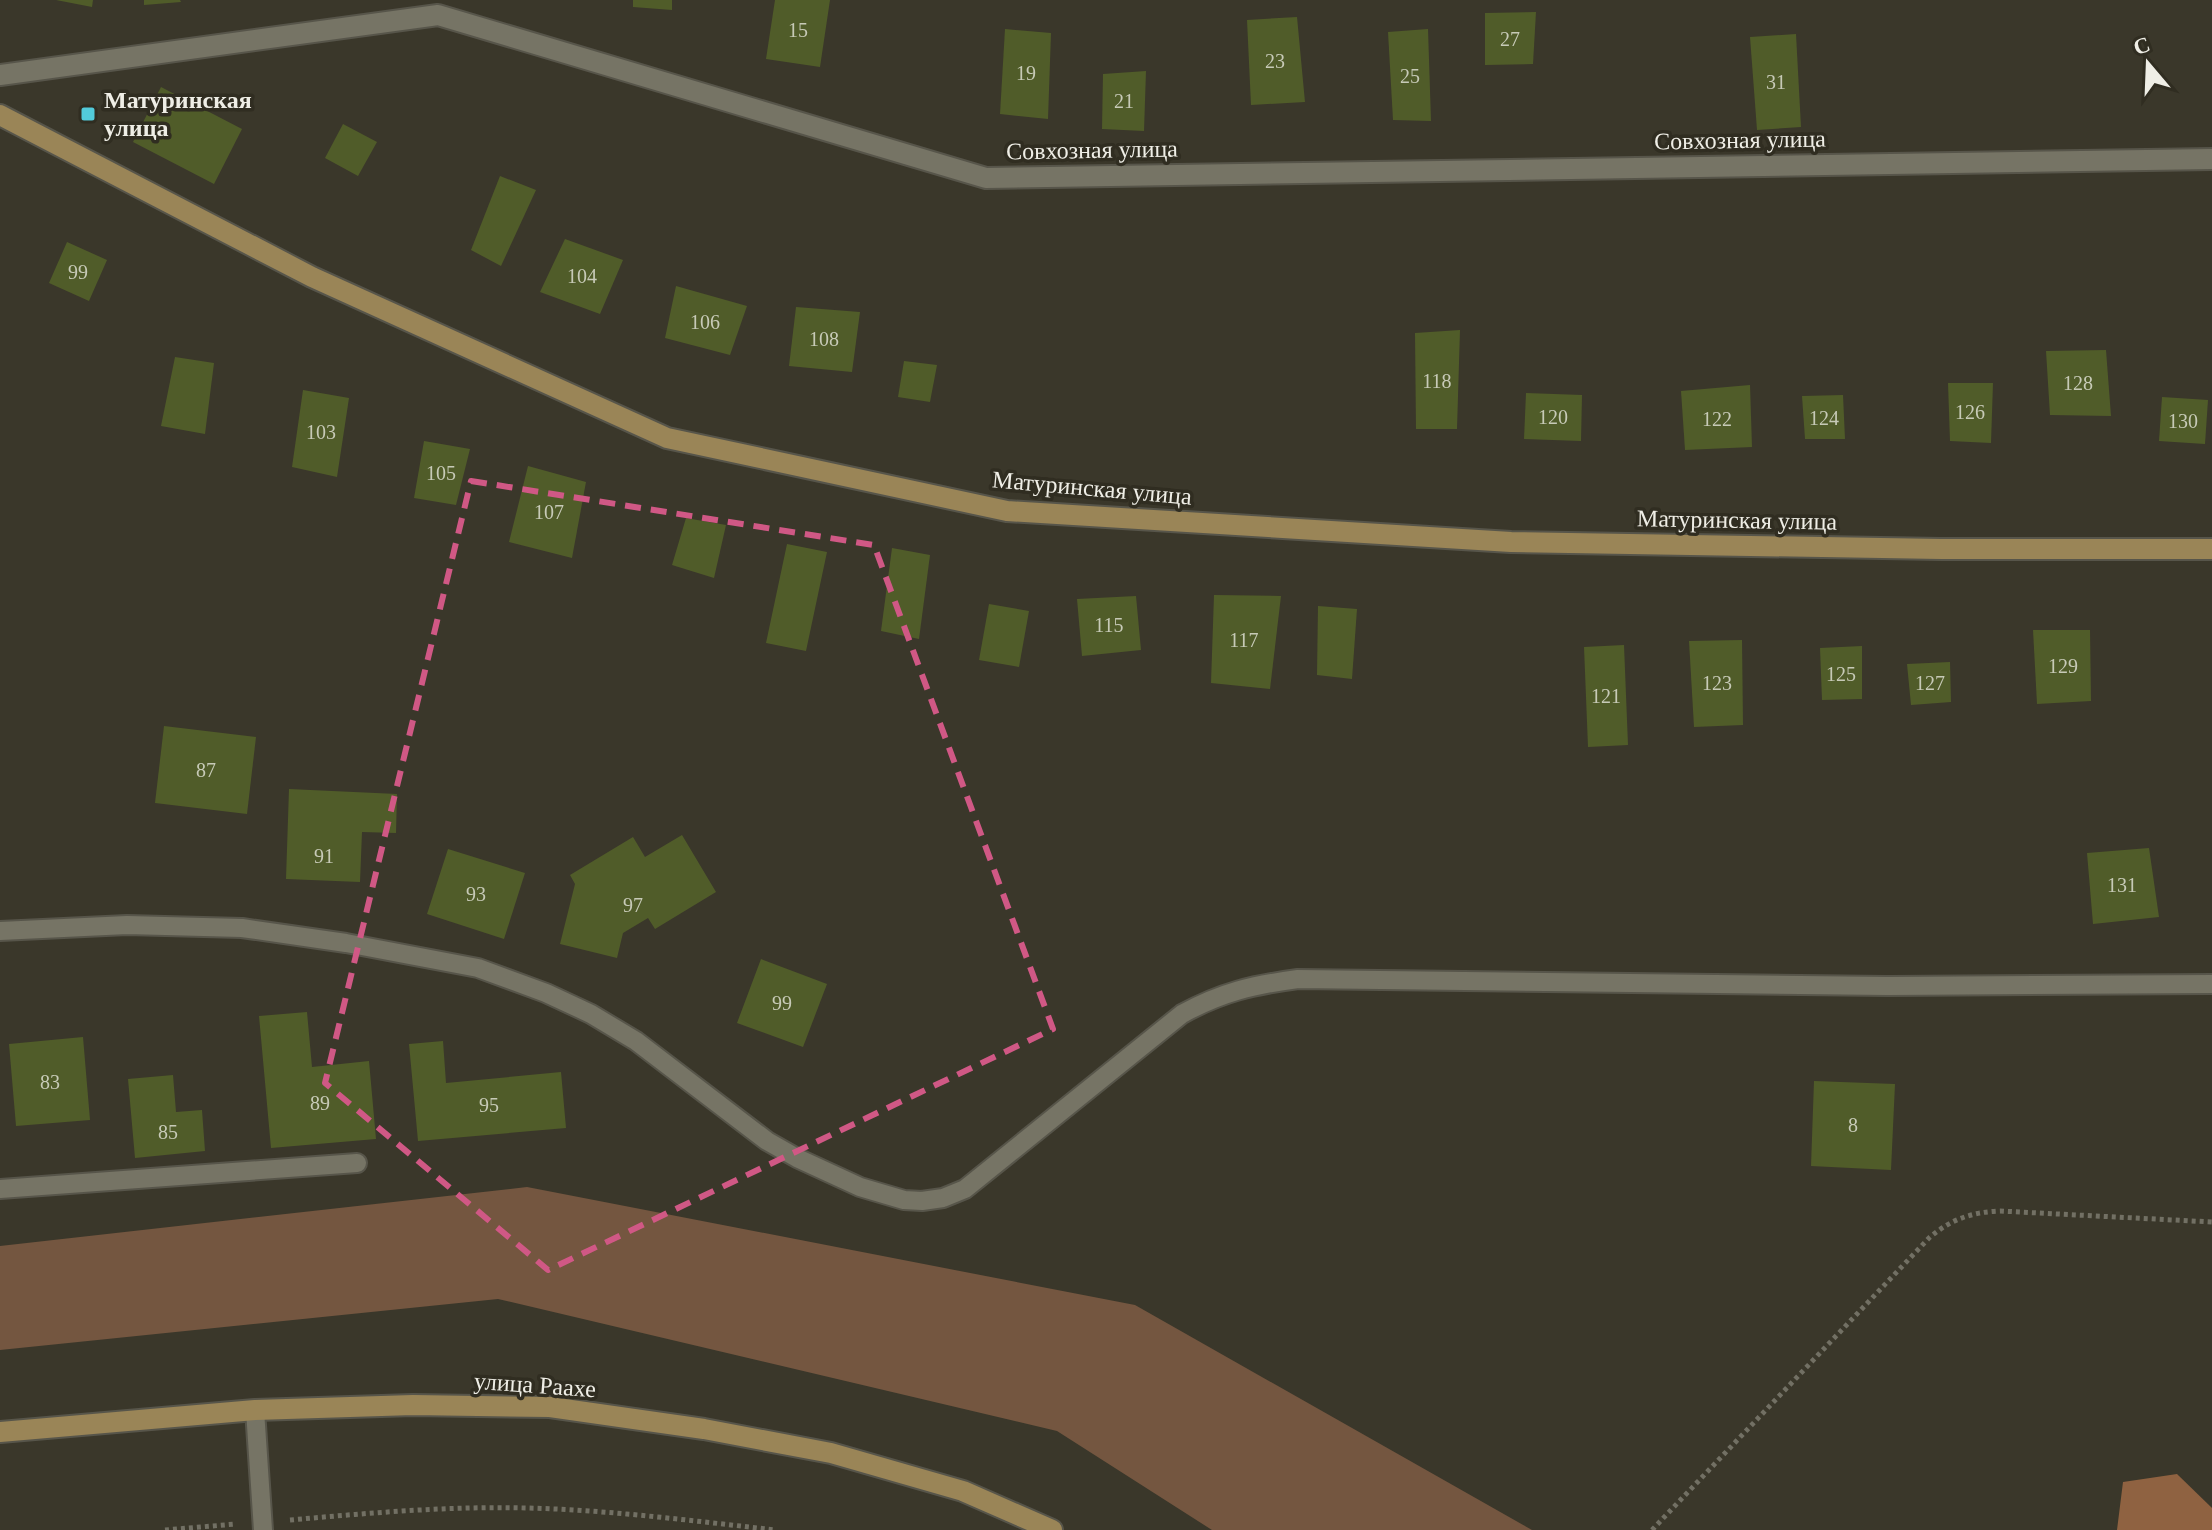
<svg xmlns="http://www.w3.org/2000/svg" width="2212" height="1530" font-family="Georgia,serif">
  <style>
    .green { fill: #745640 }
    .forest { fill: #8f6241 }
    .building { fill: #505c29 }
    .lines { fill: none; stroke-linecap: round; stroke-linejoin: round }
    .lane-casing { stroke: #57554a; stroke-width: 22 }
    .street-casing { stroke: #57554a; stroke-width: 24 }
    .secondary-casing { stroke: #57554a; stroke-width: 24 }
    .path { stroke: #727064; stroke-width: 5; stroke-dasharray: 4 4; stroke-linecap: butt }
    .lane { stroke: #767465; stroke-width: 18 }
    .street { stroke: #767465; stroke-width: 20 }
    .secondary { stroke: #9a8557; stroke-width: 20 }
    .marked { fill: none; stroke: #d05885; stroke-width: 6; stroke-dasharray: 16 10; stroke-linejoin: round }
    .poi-dot { fill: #52cbda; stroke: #302d21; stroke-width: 3 }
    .labels { text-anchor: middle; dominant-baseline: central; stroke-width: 7; stroke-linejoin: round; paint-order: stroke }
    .number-label { font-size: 20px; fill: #c7cab7 }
    .poi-label { font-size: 24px; font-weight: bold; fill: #efeee6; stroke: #302d21; text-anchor: start }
    .street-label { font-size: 24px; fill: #efeee6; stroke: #302d21 }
  </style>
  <rect width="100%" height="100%" fill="#3a372a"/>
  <path class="green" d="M527,1187L1135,1305L1532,1530H1212L1057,1431L498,1299L0,1350V1246Z"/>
  <path class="forest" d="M2177,1474L2212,1508V1530H2117L2123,1482Z"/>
  <g class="building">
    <path d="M56,0H93L92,7Z"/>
    <path d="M144,0H180L181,2L144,5Z"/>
    <path d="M633,0H672V10L633,7Z"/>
    <path d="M775,0H830L820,67L766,59Z"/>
    <path d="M1536,12L1533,64L1485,65V13Z"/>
    <path d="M1297,17L1305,102L1251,105L1247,20Z"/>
    <path d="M1005,29L1051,33L1048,119L1000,114Z"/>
    <path d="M1428,29L1431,121L1393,120L1388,32Z"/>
    <path d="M1796,34L1801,127L1757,130L1750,37Z"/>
    <path d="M1146,71L1144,131L1102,129L1103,74Z"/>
    <path d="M161,87L242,129L214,184L133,142Z"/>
    <path d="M343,124L377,142L358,176L325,158Z"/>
    <path d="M500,176L536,190L501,266L471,250Z"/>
    <path d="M565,239L623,260L600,314L540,292Z"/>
    <path d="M67,242L107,260L89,301L49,283Z"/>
    <path d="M676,286L747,306L730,355L665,338Z"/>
    <path d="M796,307L860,312L852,372L789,366Z"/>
    <path d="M1460,330L1457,429H1416L1415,333Z"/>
    <path d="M2106,350L2111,416L2050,415L2046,351Z"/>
    <path d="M175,357L214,363L205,434L161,426Z"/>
    <path d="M904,361L937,365L930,402L898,397Z"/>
    <path d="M1948,383H1993L1991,443L1950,441Z"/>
    <path d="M1750,385L1752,447L1685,450L1681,391Z"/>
    <path d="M303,390L349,398L337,477L292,467Z"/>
    <path d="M1526,393L1582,395L1581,441L1524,439Z"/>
    <path d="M1843,395L1845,439H1805L1802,396Z"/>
    <path d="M2162,397L2208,400L2205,444L2159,441Z"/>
    <path d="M424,441L470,449L456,505L414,498Z"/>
    <path d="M528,466L586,482L572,558L509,542Z"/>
    <path d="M686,518L726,525L714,578L672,565Z"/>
    <path d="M787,544L827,552L806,651L766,643Z"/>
    <path d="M892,548L930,555L919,639L881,631Z"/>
    <path d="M1214,595L1281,596L1270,689L1211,683Z"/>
    <path d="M1136,596L1141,650L1082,656L1077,599Z"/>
    <path d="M989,604L1029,611L1019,667L979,660Z"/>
    <path d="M1318,606L1357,609L1352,679L1317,675Z"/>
    <path d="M2033,630H2090L2091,701L2037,704Z"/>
    <path d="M1742,640L1743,725L1694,727L1689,641Z"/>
    <path d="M1624,645L1628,745L1588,747L1584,647Z"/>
    <path d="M1862,646V699L1822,700L1820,648Z"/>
    <path d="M1950,662L1951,702L1911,705L1907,664Z"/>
    <path d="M164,726L256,737L247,814L155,803Z"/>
    <path d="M289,789L397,794L396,833L362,832L360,882L286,879Z"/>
    <path d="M682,835L716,892L655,929L648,918L623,933L617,958L560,944L575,884L570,875L633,837L645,857Z"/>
    <path d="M2149,848L2159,917L2093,924L2087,853Z"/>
    <path d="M448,849L525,873L504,939L427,914Z"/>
    <path d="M761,959L827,984L803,1047L737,1023Z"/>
    <path d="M307,1012L312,1067L369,1061L376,1139L271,1148L259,1016Z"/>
    <path d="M83,1037L90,1120L16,1126L9,1044Z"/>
    <path d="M443,1041L446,1083L561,1072L566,1128L418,1141L409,1044Z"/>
    <path d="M173,1075L176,1112L202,1110L205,1151L135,1158L128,1079Z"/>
    <path d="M1814,1081L1895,1084L1891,1170L1811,1166Z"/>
  </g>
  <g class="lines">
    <defs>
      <g id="lane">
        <path d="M0,931L127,925L242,928L346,943L478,968L546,993L591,1014L636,1041L767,1141L797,1158L860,1187L904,1200L922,1201L943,1198L965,1189L1182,1014C1222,992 1253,985 1298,979L1888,986L2212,984"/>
        <path d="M0,1189L357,1163"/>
        <path d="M255,1410L263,1530"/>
      </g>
      <path id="street" d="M0,75L438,15L986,178L2212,159"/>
      <g id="secondary">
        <path d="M0,115L312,277L667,438L1007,511L1511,542L1941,549H2212"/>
        <path d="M0,1432L255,1410L413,1405L550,1407L704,1429L831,1453L963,1491L1052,1530"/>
      </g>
    </defs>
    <use href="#lane" class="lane-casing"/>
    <use href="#street" class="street-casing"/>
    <use href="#secondary" class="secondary-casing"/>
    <g class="path">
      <path d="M290,1520C369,1513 449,1506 527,1508C610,1510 694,1521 776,1530"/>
      <path d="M165,1530L236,1524"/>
      <path d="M1652,1530L1930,1237C1952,1219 1972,1212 2000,1211L2212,1222"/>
    </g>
    <use href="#lane" class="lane"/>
    <use href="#street" class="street"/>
    <use href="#secondary" class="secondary"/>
  </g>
  <path class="marked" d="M471,481L874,545L1053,1029L548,1270L325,1083Z"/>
  <rect class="poi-dot" x="80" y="106" width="16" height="16" rx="4"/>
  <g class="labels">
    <g class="number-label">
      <text x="798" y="30">15</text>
      <text x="1510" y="39">27</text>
      <text x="1275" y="61">23</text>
      <text x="1026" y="73">19</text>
      <text x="1410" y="76">25</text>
      <text x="1776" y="82">31</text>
      <text x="1124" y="101">21</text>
      <text x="78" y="272">99</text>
      <text x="582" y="276">104</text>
      <text x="705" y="322">106</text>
      <text x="824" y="339">108</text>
      <text x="1437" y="381">118</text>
      <text x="2078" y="383">128</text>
      <text x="1970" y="412">126</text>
      <text x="1553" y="417">120</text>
      <text x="1824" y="418">124</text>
      <text x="1717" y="419">122</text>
      <text x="2183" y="421">130</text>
      <text x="321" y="432">103</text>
      <text x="441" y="473">105</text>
      <text x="549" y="512">107</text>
      <text x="1109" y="625">115</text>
      <text x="1244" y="640">117</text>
      <text x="2063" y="666">129</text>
      <text x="1841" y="674">125</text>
      <text x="1717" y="683">123</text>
      <text x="1930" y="683">127</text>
      <text x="1606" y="696">121</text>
      <text x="206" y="770">87</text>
      <text x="324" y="856">91</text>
      <text x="2122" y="885">131</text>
      <text x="476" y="894">93</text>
      <text x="633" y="905">97</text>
      <text x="782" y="1003">99</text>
      <text x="50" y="1082">83</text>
      <text x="320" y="1103">89</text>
      <text x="489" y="1105">95</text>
      <text x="1853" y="1125">8</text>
      <text x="168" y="1132">85</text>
    </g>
    <g class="poi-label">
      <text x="104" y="100">Матуринская<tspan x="104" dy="28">улица</tspan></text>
    </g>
    <g class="street-label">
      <text transform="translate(1740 140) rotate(-1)">Совхозная улица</text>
      <text transform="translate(1092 150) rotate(-1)">Совхозная улица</text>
      <text transform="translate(1092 488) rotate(5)">Матуринская улица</text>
      <text transform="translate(1737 520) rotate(1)">Матуринская улица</text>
      <text transform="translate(535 1385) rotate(4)">улица Раахе</text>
    </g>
  </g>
  <g transform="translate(2148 64) rotate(341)" stroke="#302d21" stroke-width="6" paint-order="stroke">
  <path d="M0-6L14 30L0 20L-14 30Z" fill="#efeee6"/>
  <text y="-12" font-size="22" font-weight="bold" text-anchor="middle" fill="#efeee6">С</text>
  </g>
</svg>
